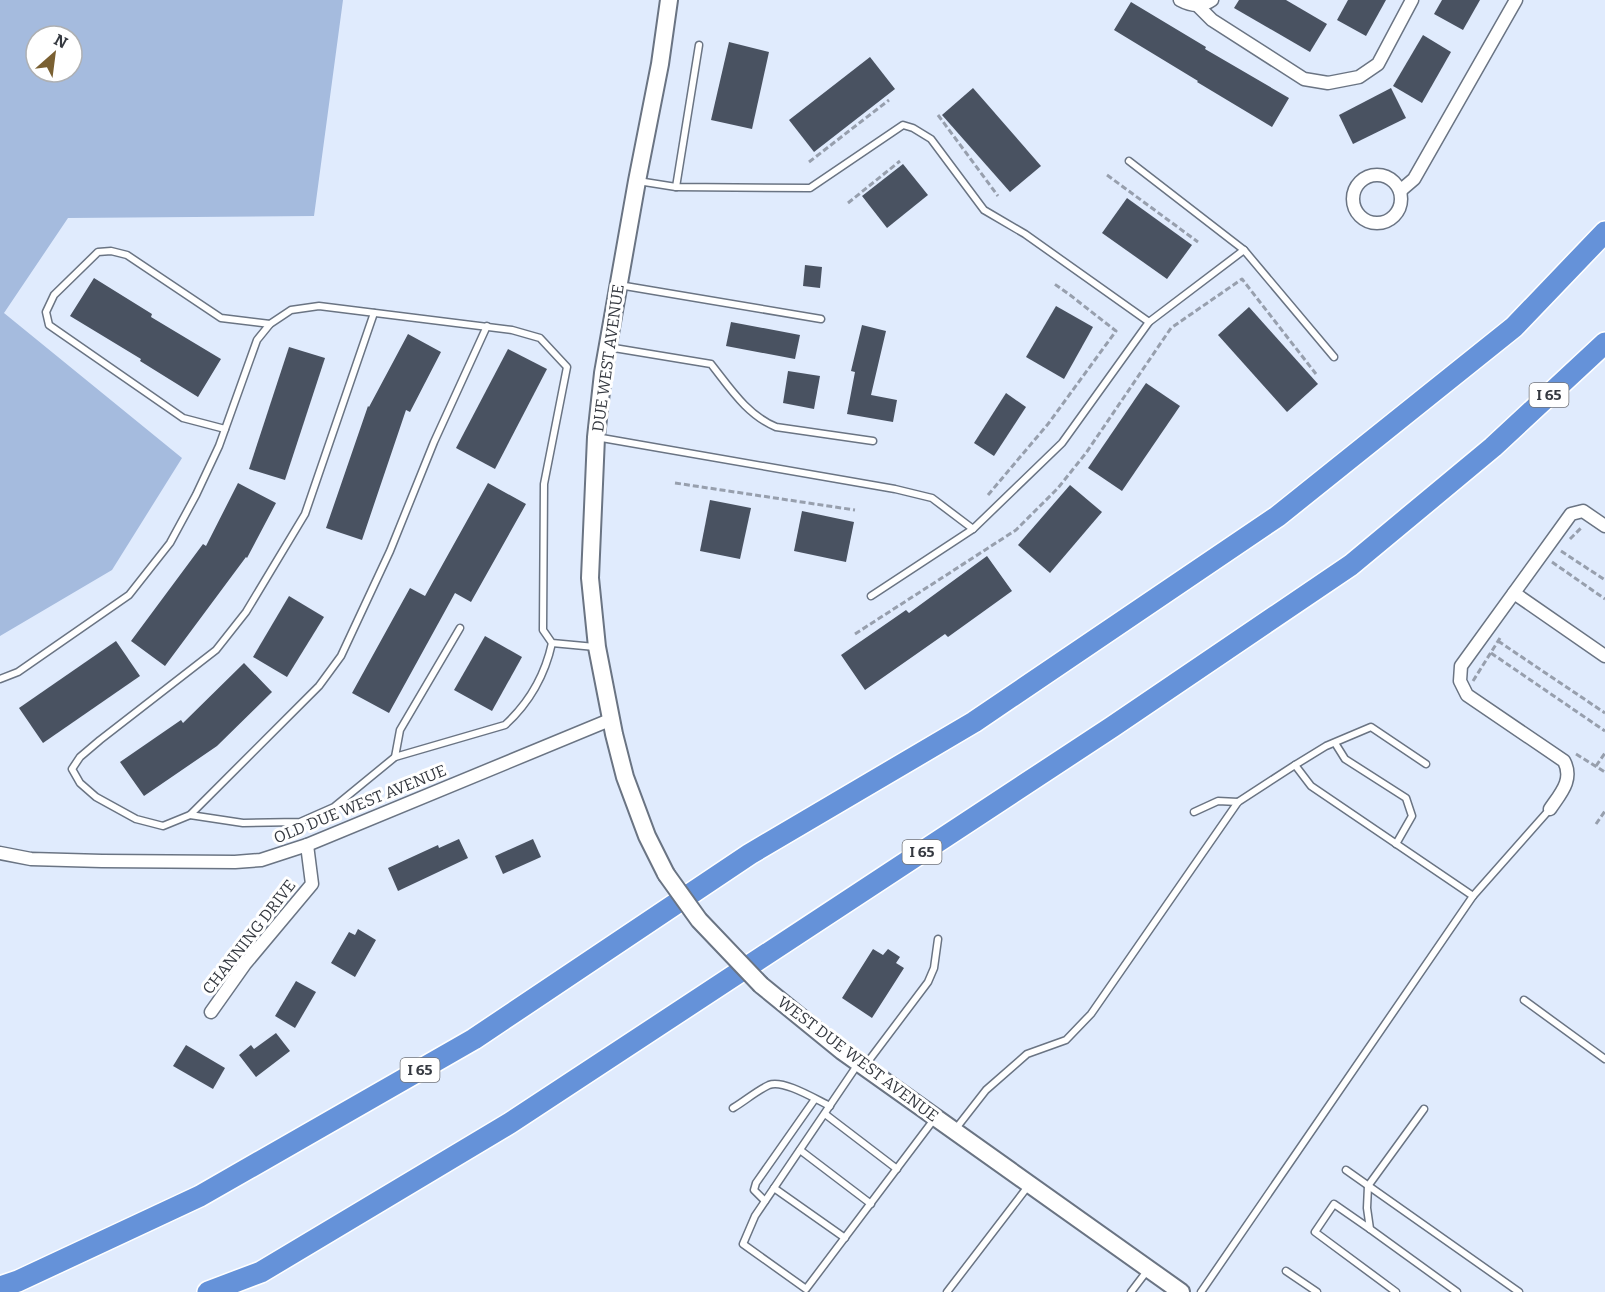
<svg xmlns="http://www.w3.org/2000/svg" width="1605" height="1292" font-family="Bitter,serif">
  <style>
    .green { fill: #a5bbde; fill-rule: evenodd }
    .building { fill: #495261 }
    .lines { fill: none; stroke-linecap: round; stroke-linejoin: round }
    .service-casing { stroke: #6a7483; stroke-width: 9 }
    .minor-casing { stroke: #6a7483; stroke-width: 15 }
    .secondary-casing { stroke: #6a7483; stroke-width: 20 }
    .motorway-casing { stroke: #fff; stroke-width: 24 }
    .path { stroke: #979fad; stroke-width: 3; stroke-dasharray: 6 3; stroke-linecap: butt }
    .service { stroke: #fff; stroke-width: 6 }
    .minor { stroke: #fff; stroke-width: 12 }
    .secondary { stroke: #fff; stroke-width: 16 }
    .motorway { stroke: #6592d9; stroke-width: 21 }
    .secondary-bridge-casing { stroke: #6a7483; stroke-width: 20; stroke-linecap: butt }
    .secondary-bridge { stroke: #fff; stroke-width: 16 }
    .labels { text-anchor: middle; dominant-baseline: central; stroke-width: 6; stroke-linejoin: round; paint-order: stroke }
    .shield { fill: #fff; stroke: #727479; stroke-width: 1.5 }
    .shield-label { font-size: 15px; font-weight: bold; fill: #353940 }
    .street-label { font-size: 16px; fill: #353940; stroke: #fff }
  </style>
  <rect width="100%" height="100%" fill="#e0ebfd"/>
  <path class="green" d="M0,0H343L314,216L68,218L4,313L182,458L112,570L0,636ZM36,36H72V72H36Z"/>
  <g class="building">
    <path d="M1239,0H1286L1327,24L1310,52L1234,8Z"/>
    <path d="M1348,0H1386L1366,36L1337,20Z"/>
    <path d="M1442,0H1480L1463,30L1434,14Z"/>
    <path d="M1131,2L1206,47L1205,49L1289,98L1272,127L1197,82L1198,81L1114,30Z"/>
    <path d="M1423,35L1451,52L1422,103L1393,86Z"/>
    <path d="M729,42L769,52L752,129L711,120Z"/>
    <path d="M870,57L895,89L814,152L789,120Z"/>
    <path d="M973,88L1041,166L1010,192L942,115Z"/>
    <path d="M1391,88L1406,118L1353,144L1339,115Z"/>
    <path d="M903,164L928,195L887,228L862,196Z"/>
    <path d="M1127,198L1192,245L1167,279L1102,233Z"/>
    <path d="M805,265L822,267L820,288L803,286Z"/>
    <path d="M94,278L152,314L151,317L221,359L198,397L140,361L141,359L70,316Z"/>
    <path d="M1056,306L1093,327L1064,379L1026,357Z"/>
    <path d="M1249,307L1318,384L1287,412L1218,335Z"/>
    <path d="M731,322L800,335L795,359L726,346Z"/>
    <path d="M862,325L886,331L871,395L897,400L893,422L847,414L855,372L851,371Z"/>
    <path d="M408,334L441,352L410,412L406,410L362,540L326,528L368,406L369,407Z"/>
    <path d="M289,347L325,358L285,480L249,469Z"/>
    <path d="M508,349L547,369L495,469L456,448Z"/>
    <path d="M788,371L820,376L814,409L783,403Z"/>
    <path d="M1146,383L1180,406L1122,491L1088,468Z"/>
    <path d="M1006,393L1026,407L994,456L974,443Z"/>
    <path d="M238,483L276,503L247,558L246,557L165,666L131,641L203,544L206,546Z"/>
    <path d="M488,483L526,504L471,602L455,593L389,713L352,693L410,588L425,596Z"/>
    <path d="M1070,485L1102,512L1050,573L1018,545Z"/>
    <path d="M710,500L751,508L740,559L700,551Z"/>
    <path d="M802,511L854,522L846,562L794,551Z"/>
    <path d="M987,556L1012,591L948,637L945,634L865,690L841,655L906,610L909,613Z"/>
    <path d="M289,596L324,617L287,677L253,657Z"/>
    <path d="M485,636L522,657L492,711L454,690Z"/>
    <path d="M116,641L140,676L43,743L19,708Z"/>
    <path d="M244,663L272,692L217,746L144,796L120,762L181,720L183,723Z"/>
    <path d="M459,839L468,858L398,891L388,868L438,845L439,848Z"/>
    <path d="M533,839L541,857L503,874L495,856Z"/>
    <path d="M358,929L376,940L355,977L331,963L349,932L355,935Z"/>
    <path d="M873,949L883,955L888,949L900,957L896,963L904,968L872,1018L842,998Z"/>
    <path d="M296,981L316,992L295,1028L275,1016Z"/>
    <path d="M276,1033L290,1051L256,1077L239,1055L251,1045L254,1049Z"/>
    <path d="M186,1045L225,1068L213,1089L173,1066Z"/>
  </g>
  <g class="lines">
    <defs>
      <g id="service">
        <path d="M1129,161L1244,250"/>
        <path d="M676,187L699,45"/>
        <path d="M619,285L821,319"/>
        <path d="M374,313L305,514L246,612L216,650L100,740L80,757L72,769L80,783L96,797L136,819L163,826L190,815L319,686L341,656L390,551L434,442L487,326"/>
        <path d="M1149,322L1244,250L1334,357"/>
        <path d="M608,347L711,364C730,388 747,415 776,427L873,441"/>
        <path d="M225,429L183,418L49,325L46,312L54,295L98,252L111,251L127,255L221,318L270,324"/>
        <path d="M596,437L895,489L932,498L973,529L1062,443L1149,322L1025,234L984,210L931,139L913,128L903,125L810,188L676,187L638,181"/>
        <path d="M871,596L973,529"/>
        <path d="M0,679L18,672L129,595L170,543L196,495L219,446L257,340L270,324L291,310L319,306L512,330L540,338L567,367L544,484L543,630L552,643L595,647"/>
        <path d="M1335,743L1345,759L1406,798L1412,816L1396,844"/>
        <path d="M395,757L400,730L460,628"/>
        <path d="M1295,765L1326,746L1371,727L1426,764"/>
        <path d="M1194,812L1218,801L1238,802"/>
        <path d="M190,815L243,823L300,822L334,807L395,757L505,725C529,703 545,675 552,643"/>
        <path d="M1473,896L1550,809"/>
        <path d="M1524,1000L1605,1059"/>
        <path d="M858,1064L755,1216L743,1244L806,1289L935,1118"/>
        <path d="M864,1067L928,982L934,968L938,939"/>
        <path d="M733,1108C745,1101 756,1091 769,1085C783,1079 817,1100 830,1106"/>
        <path d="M1424,1109L1368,1186L1367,1208L1370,1229L1457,1292"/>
        <path d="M825,1114L897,1169"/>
        <path d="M954,1131L986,1090L1027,1054L1066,1040L1091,1014L1238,802L1295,765L1311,786L1473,896L1201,1292"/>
        <path d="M800,1150L871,1204"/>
        <path d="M1346,1170L1519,1292"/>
        <path d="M774,1188L845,1238"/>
        <path d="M765,1201L754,1190L756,1183L815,1099"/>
        <path d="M1370,1229L1334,1204L1315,1232L1396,1292"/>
        <path d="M1286,1271L1317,1292"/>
        <path d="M947,1292L1029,1185"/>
        <path d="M1131,1292L1147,1271"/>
      </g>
      <g id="minor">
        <path d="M1180,0C1191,6 1201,8 1212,0"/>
        <path d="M1198,6L1212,20L1304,79L1328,83L1359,77L1378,64L1412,0"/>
        <circle cx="1377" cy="199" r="24"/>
        <path d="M1400,191L1414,179L1516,0"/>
        <path d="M1514,593L1605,656"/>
        <path d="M1550,809C1560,794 1574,780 1564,761L1467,695L1460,681L1461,666L1571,514L1583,511L1605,526"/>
        <path d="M0,853L31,859L102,861L235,862L261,860L307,845L612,719"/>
        <path d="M211,1012L245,964L312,884L307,845"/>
      </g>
      <g id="secondary">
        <path d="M666,874L647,836L625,777L614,734L597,647L590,578L596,437L603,373L637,181L660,64L669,0"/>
        <path d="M761,985L842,1051L1181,1292"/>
      </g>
      <g id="motorway">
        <path d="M0,1287L18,1281L200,1196L474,1039L750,854L974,722L1278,516L1514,327L1605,232"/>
        <path d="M208,1292L261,1272L510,1123L1112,727L1351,565L1493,447L1605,343"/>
      </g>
    </defs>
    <use href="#service" class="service-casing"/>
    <use href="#minor" class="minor-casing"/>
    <use href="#secondary" class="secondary-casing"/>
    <use href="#motorway" class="motorway-casing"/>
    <g class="path">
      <path d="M938,115L998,196"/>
      <path d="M809,162L889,100"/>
      <path d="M1107,175L1198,242"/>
      <path d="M848,203L900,161"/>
      <path d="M675,483L855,510"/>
      <path d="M988,495L1048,424L1116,331L1070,295L1053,283"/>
      <path d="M1570,539L1582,527"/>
      <path d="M1561,551L1605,580"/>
      <path d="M1552,562L1605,599"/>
      <path d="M855,634L1016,530L1058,488L1086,453L1171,328L1242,279L1316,374"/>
      <path d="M1498,641L1605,713"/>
      <path d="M1491,653L1605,731"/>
      <path d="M1473,681L1500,638"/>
      <path d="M1576,754L1605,772"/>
      <path d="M1596,766L1605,753"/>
      <path d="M1596,824L1605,811"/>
    </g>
    <use href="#service" class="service"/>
    <use href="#minor" class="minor"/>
    <use href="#secondary" class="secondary"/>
    <use href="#motorway" class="motorway"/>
    <defs>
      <path id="secondary-bridge" d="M666,874L699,920L761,985"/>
    </defs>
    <use href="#secondary-bridge" class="secondary-bridge-casing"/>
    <use href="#secondary-bridge" class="secondary-bridge"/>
  </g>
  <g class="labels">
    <g class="shield">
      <rect x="1529.5" y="383" width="39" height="24" rx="4.5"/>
      <rect x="902.5" y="840" width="39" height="24" rx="4.5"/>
      <rect x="400.5" y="1058" width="39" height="24" rx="4.5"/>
    </g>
    <g class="shield-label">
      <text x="1549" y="395">I 65</text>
      <text x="922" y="852">I 65</text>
      <text x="420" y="1070">I 65</text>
    </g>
    <g class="street-label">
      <text transform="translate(608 358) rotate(-82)">DUE WEST AVENUE</text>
      <text transform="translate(360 804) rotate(-22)">OLD DUE WEST AVENUE</text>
      <text transform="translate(249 937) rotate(-52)">CHANNING DRIVE</text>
      <text transform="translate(858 1059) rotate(37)">WEST DUE WEST AVENUE</text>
    </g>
  </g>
  <g transform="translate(54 54) rotate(28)"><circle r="28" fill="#ffffff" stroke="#aeb0b3" stroke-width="1.5"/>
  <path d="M0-4.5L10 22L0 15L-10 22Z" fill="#7a6032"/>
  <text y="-9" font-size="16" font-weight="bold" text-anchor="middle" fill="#353940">N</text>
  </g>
</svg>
